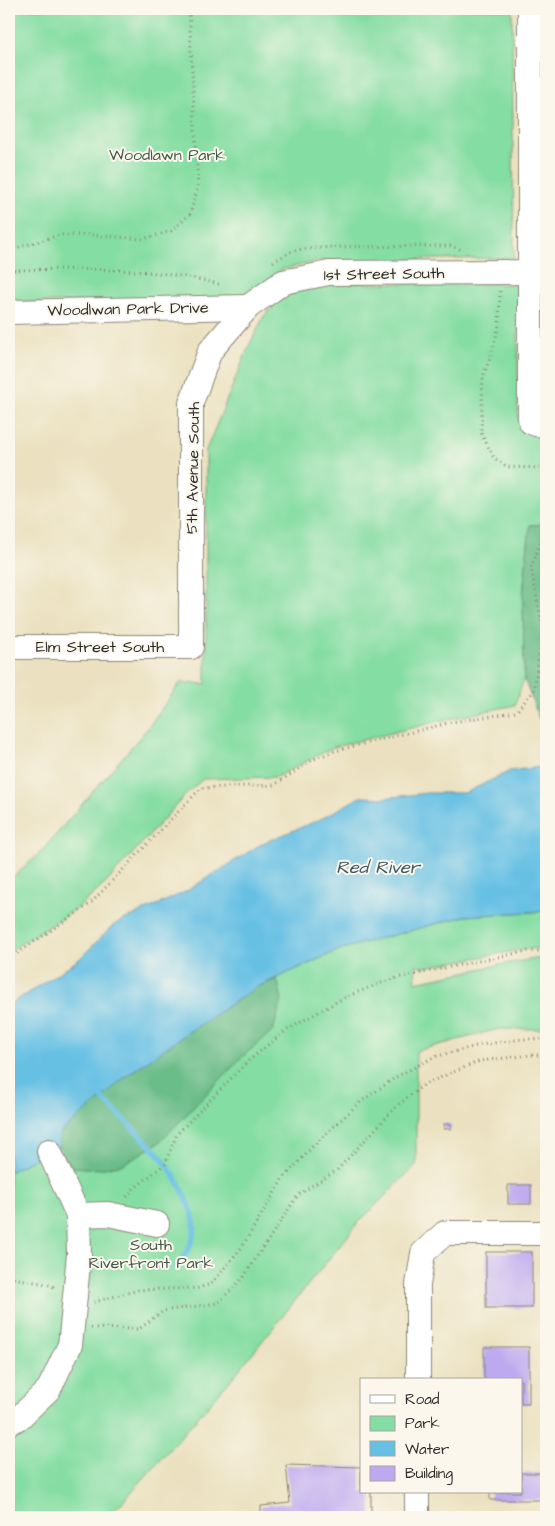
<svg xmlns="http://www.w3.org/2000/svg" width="555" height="1526" font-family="'Architects Daughter',sans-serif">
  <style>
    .green { fill: #84dda2; stroke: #588466 }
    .forest { fill: #6bbc88; stroke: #4b745a }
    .water { fill: #66c0e4; stroke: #487688 }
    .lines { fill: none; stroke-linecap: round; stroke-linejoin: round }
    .stream { stroke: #66c0e4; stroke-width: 5.5 }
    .building { fill: #bca9f0 }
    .minor-casing { stroke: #8b8676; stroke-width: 26 }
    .path { stroke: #8b8676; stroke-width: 3; stroke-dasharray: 1 4; stroke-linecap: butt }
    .minor { stroke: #fff; stroke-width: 24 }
    .labels { text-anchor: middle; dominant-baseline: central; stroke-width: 4; stroke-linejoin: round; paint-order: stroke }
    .park-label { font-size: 16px; fill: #415849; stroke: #fbf7ec }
    .street-label { font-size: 16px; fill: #2b2b2b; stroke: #fbf7ec }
    .water-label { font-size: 18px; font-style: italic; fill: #3d5862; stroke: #fbf7ec }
  </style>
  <rect width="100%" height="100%" fill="#fbf7ec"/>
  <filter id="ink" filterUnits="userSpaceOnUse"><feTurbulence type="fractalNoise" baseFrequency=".02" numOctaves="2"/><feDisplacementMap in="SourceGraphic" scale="10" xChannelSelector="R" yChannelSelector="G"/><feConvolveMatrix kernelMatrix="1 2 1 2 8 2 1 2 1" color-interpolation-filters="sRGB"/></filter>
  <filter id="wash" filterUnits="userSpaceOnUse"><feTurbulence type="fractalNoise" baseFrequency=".0096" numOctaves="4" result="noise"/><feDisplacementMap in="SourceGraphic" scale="20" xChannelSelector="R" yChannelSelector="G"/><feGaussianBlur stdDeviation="1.12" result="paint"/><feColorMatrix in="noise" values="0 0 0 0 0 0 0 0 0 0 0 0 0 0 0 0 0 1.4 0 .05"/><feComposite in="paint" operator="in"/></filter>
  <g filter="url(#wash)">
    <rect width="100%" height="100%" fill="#ebe1c0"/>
    <g class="green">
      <path d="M9,9H512L514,258L318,261L281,270L248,295L232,302H9Z"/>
      <path d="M322,283L508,284L515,286L518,291V416L523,426L546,437L542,524L530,525L523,595L524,679L515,705L440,721L334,747L276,777L203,779L189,791L106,883L78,908L9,951V881L39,854L147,729L180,683L206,684V450L249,346L264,316L277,302L300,288Z"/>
      <path d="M546,911V948L525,949L425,967L415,965L416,982L498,965L534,959H546V1029H499L416,1051V1165L359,1222L229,1382L119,1506L98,1517H9V1172L58,1147L61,1132L257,987L341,949L465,916Z"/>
    </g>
    <g class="forest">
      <path d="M546,524V737L524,679L523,595L530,525Z"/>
      <path d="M277,979L282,999L273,1031L242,1057L160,1142L123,1164L99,1169L72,1167L58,1147L61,1132L102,1098L126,1076L193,1029L257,987Z"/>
    </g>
    <path class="water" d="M539,767L546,768V911L465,916L341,949L257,987L193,1029L126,1076L102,1098L61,1132L58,1147L9,1172V1005L77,961L115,924L185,892L263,843L321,819L360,797L384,798L427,793H465L510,771Z"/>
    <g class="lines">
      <path class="stream" d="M102,1098C121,1117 141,1135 159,1155C174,1172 198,1211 194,1234C191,1248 184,1257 176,1267"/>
    </g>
    <g id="blocks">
      <g class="building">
        <rect x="444" y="1124" width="7" height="5"/>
        <rect x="508" y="1185" width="23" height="19"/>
        <rect x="486" y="1252" width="46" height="56"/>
        <path d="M484,1347H529V1404H521V1380H484Z"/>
        <path d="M286,1465L361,1467V1492H371V1517H261V1506L290,1503Z"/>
        <path d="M521,1473H546V1500H490V1492H521Z"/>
      </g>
    </g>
  </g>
  <g filter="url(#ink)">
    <use href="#blocks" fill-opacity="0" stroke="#8b8676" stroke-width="1"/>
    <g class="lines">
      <defs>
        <g id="minor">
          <path d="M530,9V418L531,422L536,424L546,425"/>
          <path d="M9,312L248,307"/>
          <path d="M9,647H191V403L210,351L248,307L283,282L329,273L530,272L546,265"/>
          <path d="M78,1215L108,1214L157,1224"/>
          <path d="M418,1380V1285L423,1253L445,1233H546"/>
          <path d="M9,1423L20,1417L49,1389L70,1345L72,1327L79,1254L78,1215L49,1151"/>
          <path d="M417,1517V1492"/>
        </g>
      </defs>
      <use href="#minor" class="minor-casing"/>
      <g class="path">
        <path d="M9,250L60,235H91L143,239L171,231L190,214L198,187L189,9"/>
        <path d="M273,262L294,250L332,247L450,246L463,250"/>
        <path d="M9,270C80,269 153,266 222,285"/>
        <path d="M500,291L499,325L493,349L483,377L481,433L494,458L508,467L546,468"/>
        <path d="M9,959L90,904L201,788L274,785L314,759L335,751L452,722L516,712L534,690L543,629L531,568L545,530L546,515"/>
        <path d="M127,1197L132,1190L165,1164L177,1134L247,1062L285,1031L347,996L392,979L527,951H546"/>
        <path d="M9,1277L51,1285L54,1287"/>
        <path d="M94,1302L138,1290L198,1288L211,1284L242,1247L282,1180L314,1145L359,1103L396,1077L434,1057L480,1045L523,1039H546"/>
        <path d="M91,1328L139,1329L163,1311L218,1303L243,1278L298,1195L337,1170L399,1104L425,1084L480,1061L531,1055H546"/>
      </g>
      <use href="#minor" class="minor"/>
    </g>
  </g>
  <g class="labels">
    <g class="park-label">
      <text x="167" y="155">Woodlawn Park</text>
      <text x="151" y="1245">South<tspan x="151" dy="18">Riverfront Park</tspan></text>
    </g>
    <g class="street-label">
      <text transform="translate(384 274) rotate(-1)">1st Street South</text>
      <text transform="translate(128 309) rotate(-1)">Woodlwan Park Drive</text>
      <text transform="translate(193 468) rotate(-89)">5th Avenue South</text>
      <text x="100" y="647">Elm Street South</text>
    </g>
    <g class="water-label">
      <text x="378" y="867">Red River</text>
    </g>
  </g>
  <rect width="555" height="1526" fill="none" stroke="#fbf7ec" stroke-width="30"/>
  <rect x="360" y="1378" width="162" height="115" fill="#fbf7ec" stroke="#a8a59f"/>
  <rect x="370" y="1395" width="25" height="8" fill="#ffffff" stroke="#a8a59f"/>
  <text x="405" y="1404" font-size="15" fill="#2b2b2b">Road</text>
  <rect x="370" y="1416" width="25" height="15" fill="#84dda2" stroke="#a8a59f"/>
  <text x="405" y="1428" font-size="15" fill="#2b2b2b">Park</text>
  <rect x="370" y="1441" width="25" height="15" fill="#66c0e4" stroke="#a8a59f"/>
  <text x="405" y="1454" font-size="15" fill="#2b2b2b">Water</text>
  <rect x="370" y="1466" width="25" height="15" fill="#bca9f0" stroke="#a8a59f"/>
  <text x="405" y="1478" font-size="15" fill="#2b2b2b">Building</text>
</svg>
